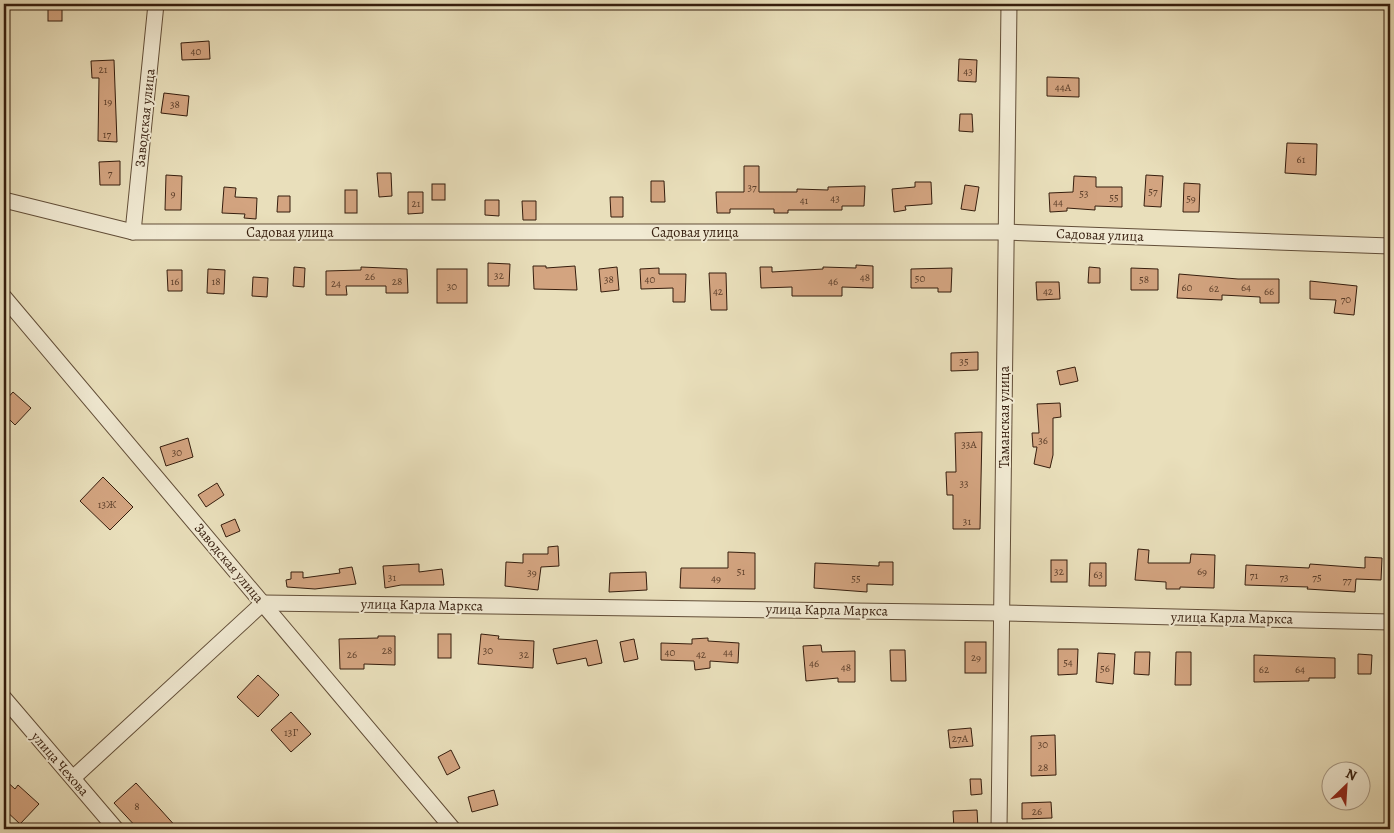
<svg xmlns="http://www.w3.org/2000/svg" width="1394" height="833" font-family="Alegreya,serif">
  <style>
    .building { fill: #d3a480; stroke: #351d0d }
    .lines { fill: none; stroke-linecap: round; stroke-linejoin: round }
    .street-casing { stroke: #624e38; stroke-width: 17 }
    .street { stroke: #f1ead3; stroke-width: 15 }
    .labels { text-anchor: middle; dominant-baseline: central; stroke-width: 4; stroke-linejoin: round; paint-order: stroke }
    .number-label { font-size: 11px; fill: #5c3f2a }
    .street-label { font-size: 14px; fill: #351d0d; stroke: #f1ead3 }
  </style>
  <rect width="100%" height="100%" fill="#e9dfbb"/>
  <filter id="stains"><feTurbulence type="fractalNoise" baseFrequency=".004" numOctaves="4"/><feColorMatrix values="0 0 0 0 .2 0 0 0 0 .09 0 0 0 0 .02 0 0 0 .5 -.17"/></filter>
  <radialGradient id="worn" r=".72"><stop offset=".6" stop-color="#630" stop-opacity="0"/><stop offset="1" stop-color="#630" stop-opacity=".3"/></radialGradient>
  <g class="building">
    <rect x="48" y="4" width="14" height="17"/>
    <path d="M209,41L210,59L182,60L181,43Z"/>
    <path d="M959,59L977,60L976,82L958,81Z"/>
    <path d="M114,60L117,142L98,141L99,78H92L91,61Z"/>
    <path d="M1047,77L1079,78V97L1047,96Z"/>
    <path d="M164,93L189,96L187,116L161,113Z"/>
    <path d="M960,114H972L973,132L959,131Z"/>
    <path d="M1287,143L1317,144L1316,175L1285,173Z"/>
    <path d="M120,161V185H100L99,162Z"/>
    <path d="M744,166H759V192H797V189L828,190V187L865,186L864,206H842V210H788V213H774V209H730V213H717L716,192H744Z"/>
    <path d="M377,173H391L392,196L379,197Z"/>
    <path d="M166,175L182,176L181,210H165Z"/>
    <path d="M1146,175L1163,176L1161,207L1144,206Z"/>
    <path d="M1074,176L1096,177V187H1122V207L1095,206V210L1067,208V211L1050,212L1049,193L1073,192Z"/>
    <path d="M651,181H664L665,202H651Z"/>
    <path d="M915,182H931L932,204L905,206L906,210L894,212L892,189L915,187Z"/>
    <path d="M1184,183L1200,184L1199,212H1183Z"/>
    <rect x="432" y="184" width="13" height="16"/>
    <path d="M965,185L979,187L975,211L961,209Z"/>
    <path d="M224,187L236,188L235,197L257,198L256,219L244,218L245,214L222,213Z"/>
    <rect x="345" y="190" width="12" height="23"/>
    <path d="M408,192H423V213L408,214Z"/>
    <path d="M278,196H290V212H277Z"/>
    <path d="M610,197H623V217H611Z"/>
    <path d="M485,200H499V216L485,215Z"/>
    <path d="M522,201H536V220H523Z"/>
    <path d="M488,263L510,264L509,286H488Z"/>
    <path d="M856,265L873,266V288L842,287V296H792V287L761,288L760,267H772V272L823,269V267L856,268Z"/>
    <path d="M533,266H546V268L575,266L577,290L534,289Z"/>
    <path d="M294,267L305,268L304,287L293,286Z"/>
    <path d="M361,267L407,269L408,293H386V286H346L347,295H326V271L361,270Z"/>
    <path d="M617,267L619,290L601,292L599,269Z"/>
    <path d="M1089,267L1100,268V283H1088Z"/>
    <path d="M659,268V274H686L685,302H673V288L641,289L640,269Z"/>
    <path d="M952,268L951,292H938V288H911V269Z"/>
    <path d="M1131,268L1158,269V290H1131Z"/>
    <path d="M208,269L225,270L224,294L207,293Z"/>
    <rect x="437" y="269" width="30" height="34"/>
    <path d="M167,270H182V291H168Z"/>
    <path d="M709,273H726L727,310H711Z"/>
    <path d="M1179,274L1238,279H1279V303H1260V297L1222,295V300L1177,298Z"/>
    <path d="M253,277L268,278L267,297L252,296Z"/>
    <path d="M1310,281L1357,286L1354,315L1334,313L1336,300L1310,299Z"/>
    <path d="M1036,282H1059L1060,299L1037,300Z"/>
    <path d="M978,352V370L951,371V353Z"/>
    <path d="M1075,367L1078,381L1060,385L1057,371Z"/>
    <path d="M13,392L31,408L15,425L4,414V402Z"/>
    <path d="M1060,403L1061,417L1053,418V455L1050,468L1034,464L1037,447H1033L1032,433H1039L1037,404Z"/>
    <path d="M982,432L980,529H953V495H947L946,472H956L955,433Z"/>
    <path d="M188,438L193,457L166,466L160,447Z"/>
    <path d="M103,477L133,507L110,530L80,501Z"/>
    <path d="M217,483L224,495L206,507L198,495Z"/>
    <path d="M235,519L240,531L226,537L221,525Z"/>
    <path d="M558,546L559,566L541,567L538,590L505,586L506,562L523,563V554H548V547Z"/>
    <path d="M1138,549L1149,550L1148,563H1190L1191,554L1215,555L1214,588L1180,587V589H1166V582L1135,580Z"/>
    <path d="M728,552L755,553V589L680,588L681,568H728Z"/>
    <path d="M1365,557L1382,558L1381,580L1356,579L1355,592L1307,589L1308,587L1245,585L1246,565L1309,568L1310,564L1365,568Z"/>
    <rect x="1051" y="560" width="16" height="22"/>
    <path d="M879,562H893V585L867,584V592L814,588L815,563L879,566Z"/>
    <path d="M1090,563H1106V586H1089Z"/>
    <path d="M419,564V572L442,569L444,585H401L385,588L383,566Z"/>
    <path d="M352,567L356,584L315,589L287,587L286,580L291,579V572H303V578L340,573L339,569Z"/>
    <path d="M646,572L647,590L609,592L610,573Z"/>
    <rect x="438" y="634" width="13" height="24"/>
    <path d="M481,634L499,636L498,639L534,641L533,668L478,664Z"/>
    <path d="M378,636H395V665L364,664V669H340L339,639L378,638Z"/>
    <path d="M708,638V641L739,643L738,663L710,661V668L695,670L694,661L661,660V643L692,644V639Z"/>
    <path d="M634,639L638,659L624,662L620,642Z"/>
    <path d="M597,640L602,663L588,666L586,658L557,664L553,649Z"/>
    <rect x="965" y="642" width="21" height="31"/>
    <path d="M821,645L822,652L855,651V682H838V678L806,681L803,646Z"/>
    <path d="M1058,649H1078L1077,674L1058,675Z"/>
    <path d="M890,650H905L906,681H891Z"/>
    <path d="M1135,652H1150L1149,675L1134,674Z"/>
    <path d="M1176,652H1191V685H1175Z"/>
    <path d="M1098,653L1115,654L1113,684L1096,682Z"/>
    <path d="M1358,654L1372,655L1371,674H1358Z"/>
    <path d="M1254,655L1335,658V678H1309V681L1254,682Z"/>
    <path d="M258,675L279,695L258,717L237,697Z"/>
    <path d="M291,712L311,734L291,752L271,730Z"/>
    <path d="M971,728L973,746L950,748L948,730Z"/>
    <path d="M1055,735L1056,775L1031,776V736Z"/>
    <path d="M451,750L460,768L447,775L438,757Z"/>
    <path d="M4,779L15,789L18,785L39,804L20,824L4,809Z"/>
    <path d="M970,779H981L982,794L971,795Z"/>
    <path d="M136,783L160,809L178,829H138L114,803Z"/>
    <path d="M494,790L498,805L472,812L468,797Z"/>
    <path d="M1051,802L1052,818L1022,819V803Z"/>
    <path d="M977,810L978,828L954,829L953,811Z"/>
  </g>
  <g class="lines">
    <defs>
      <g id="street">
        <path d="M4,200L133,232H1005L1390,246"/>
        <path d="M133,232L156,4"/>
        <path d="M4,297L453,829"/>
        <path d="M4,698L116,829"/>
        <path d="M73,778L263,603L1003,613L1390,622"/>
        <path d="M999,829L1009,4"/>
      </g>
    </defs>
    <use href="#street" class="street-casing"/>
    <use href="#street" class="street"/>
  </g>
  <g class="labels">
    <g class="number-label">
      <text x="196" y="51">40</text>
      <text x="103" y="69">21</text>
      <text x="968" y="71">43</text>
      <text x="1063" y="87">44А</text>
      <text x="108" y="101">19</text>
      <text x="175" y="104">38</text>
      <text x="107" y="134">17</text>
      <text x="1301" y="159">61</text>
      <text x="110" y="173">7</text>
      <text x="752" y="187">37</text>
      <text x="1153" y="191">57</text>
      <text x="173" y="193">9</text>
      <text x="1084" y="193">53</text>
      <text x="1114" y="197">55</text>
      <text x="835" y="198">43</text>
      <text x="1191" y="198">59</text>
      <text x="804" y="200">41</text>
      <text x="1058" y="202">44</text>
      <text x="416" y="203">21</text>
      <text x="499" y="275">32</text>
      <text x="370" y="276">26</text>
      <text x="865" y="277">48</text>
      <text x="920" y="278">50</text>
      <text x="609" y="279">38</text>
      <text x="650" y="279">40</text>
      <text x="1144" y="279">58</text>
      <text x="175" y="281">16</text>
      <text x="216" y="281">18</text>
      <text x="397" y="281">28</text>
      <text x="833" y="281">46</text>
      <text x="336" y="283">24</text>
      <text x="452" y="286">30</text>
      <text x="1187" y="287">60</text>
      <text x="1246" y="287">64</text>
      <text x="1214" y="288">62</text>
      <text x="718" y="291">42</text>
      <text x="1048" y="291">42</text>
      <text x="1269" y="291">66</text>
      <text x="1346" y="299">70</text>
      <text x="964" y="361">35</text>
      <text x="1043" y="440">36</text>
      <text x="969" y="444">33А</text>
      <text x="177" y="452">30</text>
      <text x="964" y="483">33</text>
      <text x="107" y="504">13Ж</text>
      <text x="967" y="521">31</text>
      <text x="741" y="571">51</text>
      <text x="1059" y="571">32</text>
      <text x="1202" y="571">69</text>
      <text x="532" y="572">39</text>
      <text x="1098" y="574">63</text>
      <text x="1254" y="575">71</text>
      <text x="392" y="577">31</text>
      <text x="1284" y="577">73</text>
      <text x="1317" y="577">75</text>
      <text x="716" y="578">49</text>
      <text x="856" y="578">55</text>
      <text x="1347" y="580">77</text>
      <text x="387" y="650">28</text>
      <text x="488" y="650">30</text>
      <text x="670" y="652">40</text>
      <text x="728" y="652">44</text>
      <text x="352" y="654">26</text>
      <text x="524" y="654">32</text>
      <text x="701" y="654">42</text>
      <text x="976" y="657">29</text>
      <text x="1068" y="662">54</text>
      <text x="814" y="663">46</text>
      <text x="846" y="667">48</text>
      <text x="1105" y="668">56</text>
      <text x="1264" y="669">62</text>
      <text x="1300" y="669">64</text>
      <text x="291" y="732">13Г</text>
      <text x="960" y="738">27А</text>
      <text x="1043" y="744">30</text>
      <text x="1043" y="767">28</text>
      <text x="137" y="806">8</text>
      <text x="1037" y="811">26</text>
    </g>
    <g class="street-label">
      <text transform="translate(145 118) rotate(-84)">Заводская улица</text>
      <text x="290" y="232">Садовая улица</text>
      <text x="695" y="232">Садовая улица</text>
      <text transform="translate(1100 235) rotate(2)">Садовая улица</text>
      <text transform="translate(1004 417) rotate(-90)">Таманская улица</text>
      <text transform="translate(229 563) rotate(50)">Заводская улица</text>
      <text transform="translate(422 605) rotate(1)">улица Карла Маркса</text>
      <text transform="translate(827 610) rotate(1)">улица Карла Маркса</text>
      <text transform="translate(1232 618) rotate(1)">улица Карла Маркса</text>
      <text transform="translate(60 764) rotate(49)">улица Чехова</text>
    </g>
  </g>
  <rect width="1394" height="833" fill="none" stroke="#e9dfbb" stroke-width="20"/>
  <rect x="5" y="5" width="1384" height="823" fill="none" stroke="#351d0d" stroke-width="2.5"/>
  <rect x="10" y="10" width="1374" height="813" fill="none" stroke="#351d0d"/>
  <g transform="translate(1346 786) rotate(25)"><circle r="24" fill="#f1ead3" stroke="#a69884"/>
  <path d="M0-4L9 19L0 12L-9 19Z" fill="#8f2418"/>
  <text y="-8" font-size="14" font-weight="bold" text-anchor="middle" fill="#351d0d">N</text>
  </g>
  <rect width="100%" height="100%" filter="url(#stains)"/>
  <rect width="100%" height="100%" fill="url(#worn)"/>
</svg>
